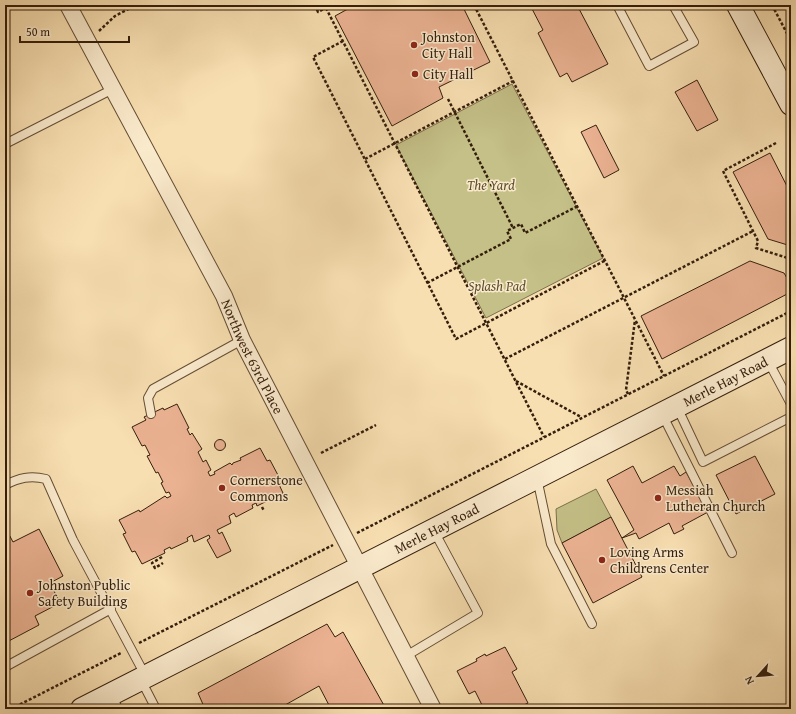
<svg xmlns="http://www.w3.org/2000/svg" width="796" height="714" font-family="'Gentium Book Plus',serif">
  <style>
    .green { fill: #c4c087; stroke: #7c6f4a }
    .building { fill: #ecb393; stroke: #341e0c }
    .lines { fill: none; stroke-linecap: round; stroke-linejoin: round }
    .lane-casing { stroke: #654e35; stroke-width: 10 }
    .street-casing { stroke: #654e35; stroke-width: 18 }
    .secondary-casing { stroke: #341e0c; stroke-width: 24 }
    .path { stroke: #341e0c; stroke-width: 2.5; stroke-dasharray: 3 2; stroke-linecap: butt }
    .lane { stroke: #faeacc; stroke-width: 8 }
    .street { stroke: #faeacc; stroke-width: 16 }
    .secondary { stroke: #faeacc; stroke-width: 22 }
    .poi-dot { fill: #8f2418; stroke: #faeacc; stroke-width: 1.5 }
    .labels { text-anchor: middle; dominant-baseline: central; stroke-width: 3; stroke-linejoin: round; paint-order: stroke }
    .poi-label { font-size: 14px; fill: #341e0c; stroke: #faeacc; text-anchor: start }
    .park-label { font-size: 14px; font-style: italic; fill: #5f4f31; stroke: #faeacc }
    .street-label { font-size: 14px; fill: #341e0c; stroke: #faeacc }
  </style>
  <rect width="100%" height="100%" fill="#f8dfb1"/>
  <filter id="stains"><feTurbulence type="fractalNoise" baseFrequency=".005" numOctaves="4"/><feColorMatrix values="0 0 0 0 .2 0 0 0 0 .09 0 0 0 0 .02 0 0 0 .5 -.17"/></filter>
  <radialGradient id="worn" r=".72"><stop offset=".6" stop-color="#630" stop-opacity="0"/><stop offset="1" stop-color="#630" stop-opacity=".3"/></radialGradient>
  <g class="green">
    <path d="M512,84L603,258L486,318L396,145Z"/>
    <path d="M596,489L611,517L562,543L557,530L556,509Z"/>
  </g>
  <g class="building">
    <path d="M355,5H462L490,62L439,87L443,98L392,126L335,16Z"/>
    <path d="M530,5H577L608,64L572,82L567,73L560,77L538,33L543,30Z"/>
    <path d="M697,80L718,120L697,131L675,92Z"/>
    <path d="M596,125L619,170L604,178L581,132Z"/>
    <path d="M770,153L791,194V246L768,239L733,172Z"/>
    <path d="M750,261L784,273L791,285V292L662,359L641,316Z"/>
    <path d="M177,404L189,428L187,429L190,435L192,433L202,449L198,452L203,462L206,460L211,470L208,472L210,476L215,474L214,472L230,463L232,465L233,463L241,460L240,458L260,448L267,461L270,460L279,477L276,478L283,493L257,506L256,503L252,505L253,508L236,517L234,513L229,516L231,523L217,530L219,534L222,532L231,551L217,558L207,540L210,538L209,535L194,542L192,535L187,538L188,541L171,549L170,547L164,550L165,553L142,564L135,551L132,552L123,534L126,533L119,520L139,510L140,512L165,496L167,498L171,496L169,492L166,493L161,483L163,482L158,472L156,473L147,456L150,455L145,445L142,446L132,427L146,420L144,417L163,408L164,410Z"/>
    <circle cx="220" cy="445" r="5.5"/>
    <path d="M755,456L775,494L736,514L716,475Z"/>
    <path d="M633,466L642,483L674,466L680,476L686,472L708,512L682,526L684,529L674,534L669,523L639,539L636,533L622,538L634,530L607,480Z"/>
    <path d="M611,517L642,577L593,603L562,543Z"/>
    <path d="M5,527L13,542L39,529L63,576L50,583L60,603L35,616L39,625L5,643Z"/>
    <path d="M327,624L335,637L343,632L386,709H331L319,686L278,709H205L198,693Z"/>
    <path d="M505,647L517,669L512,672L528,703L516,709H484L475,691L469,694L457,671L477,661L476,659L485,654L486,656Z"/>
  </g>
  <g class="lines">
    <defs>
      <g id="lane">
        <path d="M617,5L649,66L694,42L673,5"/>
        <path d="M5,144L113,89"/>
        <path d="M768,361L791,404"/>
        <path d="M677,407L703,462L791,417"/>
        <path d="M151,414L148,398L153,389L242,340"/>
        <path d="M662,414L732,553"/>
        <path d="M537,478L551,544L592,624"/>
        <path d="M5,485C19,478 30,475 46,479L73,540L145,675"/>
        <path d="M406,656L478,613L434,531"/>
        <path d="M5,667L111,609"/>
        <path d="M141,680L156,709"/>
        <path d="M112,695L118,709"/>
      </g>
      <g id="street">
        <path id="s1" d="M68,5L224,296L242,340L433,709"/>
      </g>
      <g id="secondary">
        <path d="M738,5L791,104"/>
        <path id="s2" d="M82,709L791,348"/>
      </g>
    </defs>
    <use href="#lane" class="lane-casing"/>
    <use href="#street" class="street-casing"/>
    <use href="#secondary" class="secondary-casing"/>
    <g class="path">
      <path d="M315,5L318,12L331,5"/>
      <path d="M474,5L664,376"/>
      <path d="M772,5L791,41"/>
      <path d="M326,8L544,437"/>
      <path d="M99,31L115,16L136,5"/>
      <path d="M343,41L313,57L456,339L606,260"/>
      <path d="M448,99L513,228"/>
      <path d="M776,143L723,171L758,241L756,248L791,259"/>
      <path d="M365,159L513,81"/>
      <path d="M427,283L511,239L507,231L521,224L525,233L578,206"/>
      <path d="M505,359L753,231"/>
      <path d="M516,381L581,417"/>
      <path d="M628,394L626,390L635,320"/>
      <path d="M321,453L376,425"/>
      <path d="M262,507L264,511"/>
      <path d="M357,533L791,311"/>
      <path d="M162,557L152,563L155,568L163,563"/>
      <path d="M139,643L333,545"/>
      <path d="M11,709L121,653"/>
    </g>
    <use href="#lane" class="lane"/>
    <use href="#street" class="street"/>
    <use href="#secondary" class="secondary"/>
  </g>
  <g class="poi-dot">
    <circle cx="414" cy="45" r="4"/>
    <circle cx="415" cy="74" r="4"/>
    <circle cx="222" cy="488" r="4"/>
    <circle cx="658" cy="498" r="4"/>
    <circle cx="602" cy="560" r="4"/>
    <circle cx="30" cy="593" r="4"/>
  </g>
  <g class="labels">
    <g class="poi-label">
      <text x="422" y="37">Johnston<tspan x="422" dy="16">City Hall</tspan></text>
      <text x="423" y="74">City Hall</text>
      <text x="230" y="480">Cornerstone<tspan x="230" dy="16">Commons</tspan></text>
      <text x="666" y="490">Messiah<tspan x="666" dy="16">Lutheran Church</tspan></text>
      <text x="610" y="552">Loving Arms<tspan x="610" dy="16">Childrens Center</tspan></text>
      <text x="38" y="585">Johnston Public<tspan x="38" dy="16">Safety Building</tspan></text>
    </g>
    <g class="park-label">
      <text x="491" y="185">The Yard</text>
      <text x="497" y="286">Splash Pad</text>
    </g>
    <g class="street-label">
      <text stroke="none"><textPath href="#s1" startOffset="397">Northwest 63rd Place</textPath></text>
      <text stroke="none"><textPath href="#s2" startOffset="722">Merle Hay Road</textPath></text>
      <text stroke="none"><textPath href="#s2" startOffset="398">Merle Hay Road</textPath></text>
    </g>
  </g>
  <rect width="796" height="714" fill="none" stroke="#f8dfb1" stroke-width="20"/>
  <rect x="6" y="6" width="784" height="702" fill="none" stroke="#341e0c" stroke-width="2"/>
  <rect x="10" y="10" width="776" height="694" fill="none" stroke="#341e0c"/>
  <g transform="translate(758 676) rotate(243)" stroke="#faeacc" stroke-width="3" paint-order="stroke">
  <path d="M0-3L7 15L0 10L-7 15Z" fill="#341e0c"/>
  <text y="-6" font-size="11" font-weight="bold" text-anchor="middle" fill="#341e0c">N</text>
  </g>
  <path d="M20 36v6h109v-6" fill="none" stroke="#341e0c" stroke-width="2"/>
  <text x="26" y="36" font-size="12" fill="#341e0c" stroke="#faeacc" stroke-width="3" paint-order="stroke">50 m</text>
  <rect width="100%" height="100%" filter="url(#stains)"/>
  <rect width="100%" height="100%" fill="url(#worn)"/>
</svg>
